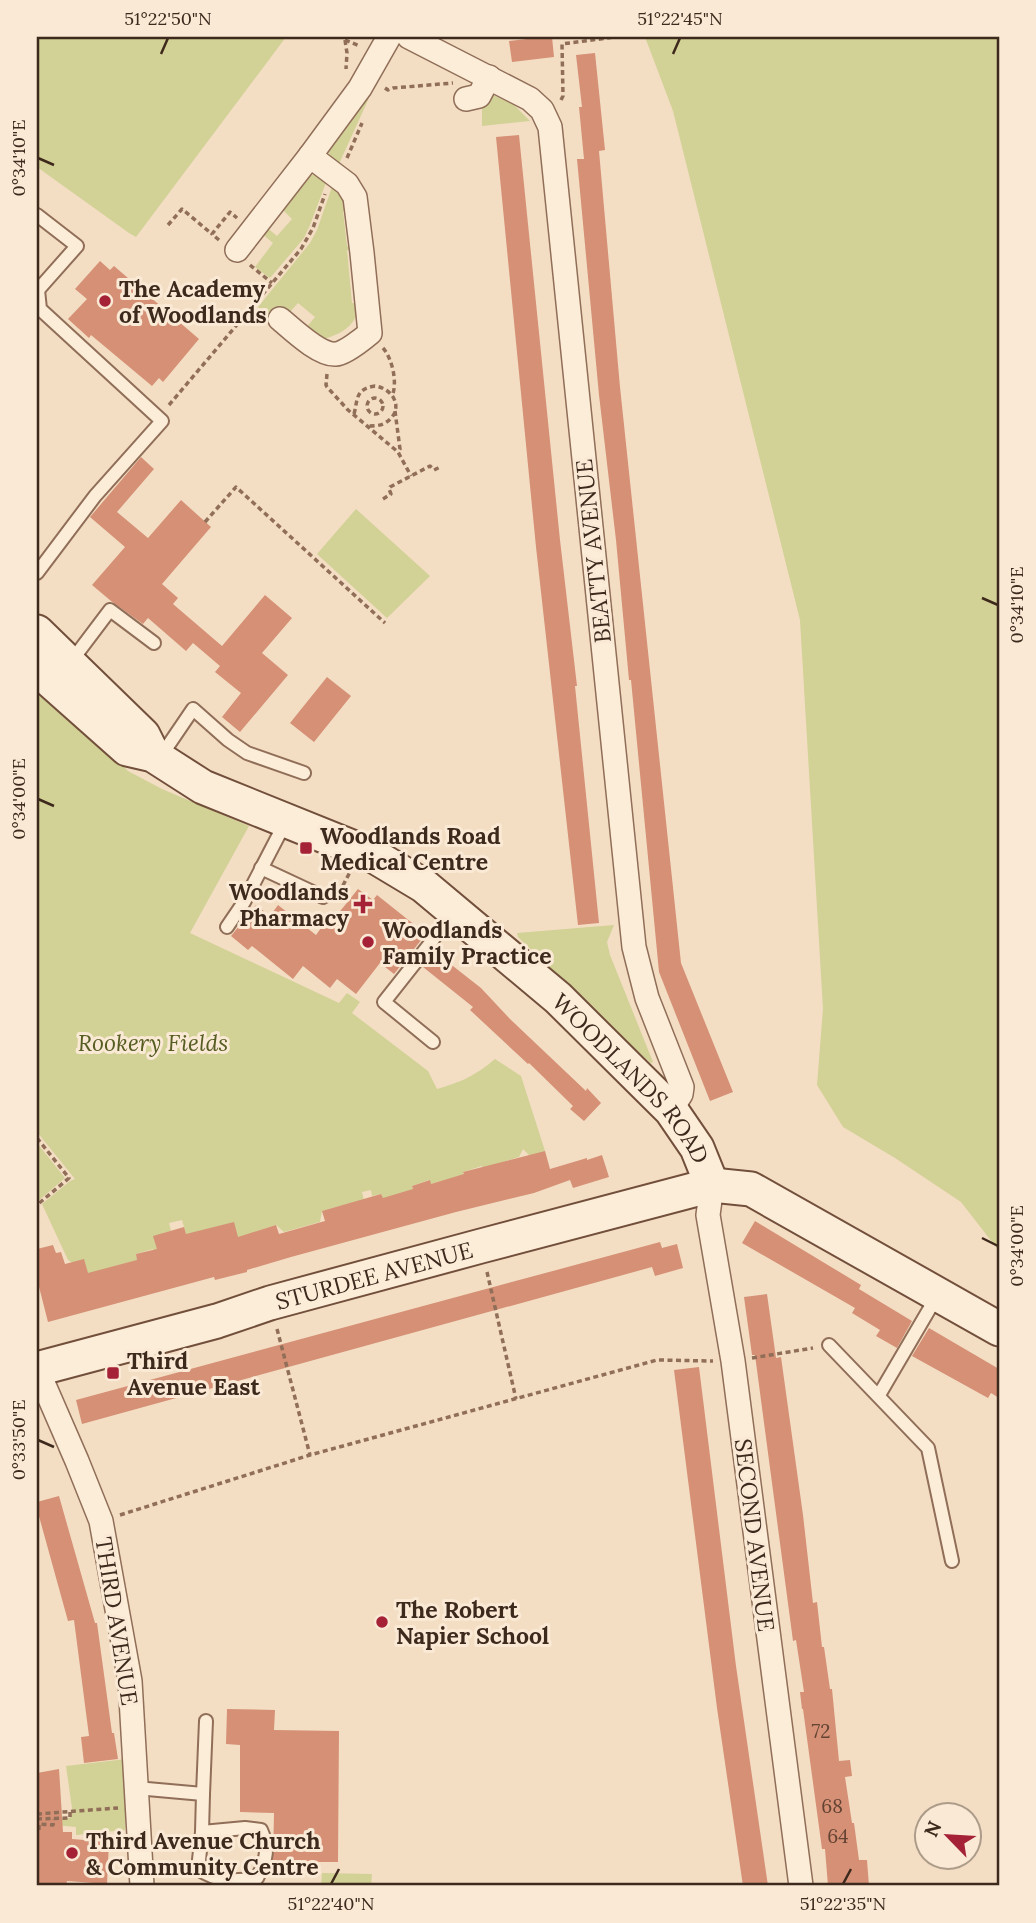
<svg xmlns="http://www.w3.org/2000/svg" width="1036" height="1923" font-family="Lora,serif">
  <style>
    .green { fill: #d2d196 }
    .building { fill: #d59076 }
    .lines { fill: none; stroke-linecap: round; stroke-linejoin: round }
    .lane-casing { stroke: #906e58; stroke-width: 16 }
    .street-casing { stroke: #906e58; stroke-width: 26 }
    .secondary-casing { stroke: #724f3b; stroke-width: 37 }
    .path { stroke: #906e58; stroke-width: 3.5; stroke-dasharray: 5 3.5; stroke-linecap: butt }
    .lane { stroke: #fcedd9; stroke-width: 12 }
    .street { stroke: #fcedd9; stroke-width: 23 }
    .secondary { stroke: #fcedd9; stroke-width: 33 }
    .ticks { fill: none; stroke: #3e291d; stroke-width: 2.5 }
    .poi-dot { fill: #a52135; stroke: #f9e9d5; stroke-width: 2.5 }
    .labels { text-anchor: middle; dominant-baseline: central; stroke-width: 6; stroke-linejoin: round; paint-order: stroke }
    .number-label { font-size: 19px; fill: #644333 }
    .poi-label { font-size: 23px; font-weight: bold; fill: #3e291d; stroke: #f9e9d5; text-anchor: start }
    .street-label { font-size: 23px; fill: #3e291d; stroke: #f9e9d5 }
    .park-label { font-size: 23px; font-style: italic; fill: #565d22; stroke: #f9e9d5 }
    .neatline { fill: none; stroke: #3e291d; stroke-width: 2.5 }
    .ticks-label { font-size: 18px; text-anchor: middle; fill: #3e291d }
  </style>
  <rect width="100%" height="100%" fill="#f3dec4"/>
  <g class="green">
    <path d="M37,37H286L136,237L129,233L37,167Z"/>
    <path d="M645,37H999V1251L961,1202L895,1158L843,1127L817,1085L823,1009L800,620L673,111Z"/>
    <path d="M367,94L369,98L338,166C330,158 328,155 329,144Z"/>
    <path d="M493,95L514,105L530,121L482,126V106Z"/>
    <path d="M316,174L327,180L310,225L304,238L270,278L255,267L273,243L261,233L266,227L277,236L292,219L281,208L305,177Z"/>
    <path d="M333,184L351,209L343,211L347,246H354V249L347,250L352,303H359C358,324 343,334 323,339L305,329L315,317L298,303L288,314L276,322L258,307L310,243L317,230Z"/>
    <path d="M356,509L430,576L387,618L317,554Z"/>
    <path d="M37,686L127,765L124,767L128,771L162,789L249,826L190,933L339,1003L347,993L360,1002L352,1013L428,1071L437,1089C461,1082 475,1076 495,1059L521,1076L545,1151L530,1156L523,1149L519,1157L500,1163L485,1176L482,1166L463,1172L465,1180L443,1188L441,1181L431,1184L429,1180L412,1186L415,1196L384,1204L381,1194L372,1196L371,1190L362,1192L366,1209L340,1206L322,1211L320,1222L284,1232L276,1225L240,1237L190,1248L182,1220L169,1223L171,1231L163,1233L156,1258L153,1249L136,1254L138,1263L88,1274L68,1260L42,1204L70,1181L75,1179L37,1132Z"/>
    <path d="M614,925L607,942L610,955L653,1062L651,1063L613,1030L518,937L517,933Z"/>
    <path d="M37,1143L65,1178L38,1201L37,1199Z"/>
    <path d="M126,1759L125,1830L76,1835V1827L55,1825L56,1818H70L72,1808L66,1766Z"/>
    <path d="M322,1873L372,1874L371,1886H321Z"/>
  </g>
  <g class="building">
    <path d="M545,37H552L554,57L512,62L509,41Z"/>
    <path d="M595,53L605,150L599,151L620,387L681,963L733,1092L710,1101L659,972L631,680H629L616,540L599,395L577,159H584L579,107H582L576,55Z"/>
    <path d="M519,135L560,540L577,686H575L599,923L578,925L536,547L496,137Z"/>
    <path d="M100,261L110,270L114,266L199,339L163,382L159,378L152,386L91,335L89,338L68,319L87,299L75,289Z"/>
    <path d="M141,457L154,469L117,512L148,538L181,500L211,527L162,584L178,598L173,604L222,646L265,595L292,618L262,653L288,675L240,732L222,717L241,693L215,672L220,666L193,643L186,651L148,618L143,624L111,601L92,585L125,547L90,517Z"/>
    <path d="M327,677L351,696L314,742L290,723Z"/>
    <path d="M358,889L373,900L377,895L426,934L394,974L380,963L356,994L337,979L330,988L303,966L293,979L252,946L248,950L231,936L256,905L270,916L278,905L316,935L333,911L337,915Z"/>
    <path d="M435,952L481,988L510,1019L586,1091L587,1088L601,1103L584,1121L570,1109L573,1106L529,1063L528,1064L470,1010L473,1007L423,967Z"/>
    <path d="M545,1151L550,1169L587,1158V1160L602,1155L609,1177L573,1188L570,1180L534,1193L456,1212L291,1257L247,1270V1272L215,1280L214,1277L48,1322L37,1279V1249L53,1245L56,1253L61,1252L65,1264L84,1259L88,1273L137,1260L136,1254L157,1249L153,1236L184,1227L186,1234L234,1222L238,1237L276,1225L279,1234L325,1221L322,1211L381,1194L383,1198L413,1189L412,1186L430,1180L431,1184L464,1174L463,1172Z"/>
    <path d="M755,1221L861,1285L859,1289L912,1321L897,1348L876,1336L880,1330L852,1313L855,1308L742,1243Z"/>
    <path d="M660,1242L662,1248L677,1244L683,1268L655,1276L652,1267L82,1424L76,1400Z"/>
    <path d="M767,1294L776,1358L781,1357L803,1515L813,1603L817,1602L822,1647H824L830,1689H832L839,1761L850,1760L852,1776L845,1777L852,1823H854L859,1860H867L869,1886H828L825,1849H822L803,1709H802L800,1692H804L796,1640L793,1641L755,1355H752L744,1297Z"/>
    <path d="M929,1328L999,1369V1398L991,1393L988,1398L912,1356Z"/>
    <path d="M699,1367L736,1666L768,1886H743L717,1708L674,1370Z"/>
    <path d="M59,1496L95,1623H97L112,1733H114L118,1759L84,1763L81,1737L89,1736L74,1620L68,1621L37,1509V1502Z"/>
    <path d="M227,1709L275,1710L274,1730L339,1731L338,1862H273L274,1813L240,1812V1745L226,1744Z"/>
    <path d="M59,1769L63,1832H72V1839L109,1842L107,1884L67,1881L66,1886H37V1773Z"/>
  </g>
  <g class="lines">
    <defs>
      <g id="lane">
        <path d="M37,215L77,246L38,290"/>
        <path d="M37,288L38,290L40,309L162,421L95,496L37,573"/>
        <path d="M70,663L110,610L154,643"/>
        <path d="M159,759L193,709L228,740L247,753L304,773"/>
        <path d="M261,868L323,897"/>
        <path d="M227,927L244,902L286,821"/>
        <path d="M433,1042L384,1002L429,945L453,911"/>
        <path d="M829,1345L928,1448L952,1561"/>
        <path d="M879,1395L937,1296"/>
        <path d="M136,1788L203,1794L202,1832L198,1869C218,1882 233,1882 257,1878C267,1860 269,1848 261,1830L245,1828L202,1832"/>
        <path d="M203,1794L206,1721"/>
      </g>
      <g id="street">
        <path d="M409,37L530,99L542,110L550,127L634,947L647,998L682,1087L681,1094L671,1110"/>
        <path d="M466,99L479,96L489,77"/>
        <path d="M237,250L310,156"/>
        <path d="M280,319C292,329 320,356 336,354C344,354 364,338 370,333L362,253L355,197L347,184L310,156L360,88L389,37"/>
        <path d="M712,1185L708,1215L733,1361L801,1886"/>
        <path d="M37,1369L77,1461L101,1521L130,1681L142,1886"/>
      </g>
      <g id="secondary">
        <path d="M37,632L143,735L153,755"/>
        <path id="s1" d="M37,669L127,749L153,755L203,787L374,856L424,886L558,998L671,1110L697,1148L712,1185"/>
        <path id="s2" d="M37,1369L217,1321L270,1303L481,1246L712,1185L751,1189L999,1329"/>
      </g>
    </defs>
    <use href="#lane" class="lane-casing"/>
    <use href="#street" class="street-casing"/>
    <use href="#secondary" class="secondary-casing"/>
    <g class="path">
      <path d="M345,40L347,53L346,69"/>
      <path d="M345,40L360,46"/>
      <path d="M385,88L388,90L393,88L453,83"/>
      <path d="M561,100L563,96L562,44L615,37"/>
      <path d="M347,158L362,123"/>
      <path d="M168,225L182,209L212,234"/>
      <path d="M219,240L212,234L230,212L237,218"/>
      <path d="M250,265L272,283"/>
      <path d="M383,348C392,358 398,383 392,396"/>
      <path d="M327,374L326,385L327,387L348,410L398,452L411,476"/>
      <circle cx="375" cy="406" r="8"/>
      <path d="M169,405L301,249L313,228L325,194"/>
      <path d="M395,411L400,449L398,452"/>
      <path d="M354,414C358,399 355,389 375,386C395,389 405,411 385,423C380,426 373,426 368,426"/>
      <path d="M383,499L391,494L389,489L390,487L430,466L434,470L440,467"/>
      <path d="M205,522L236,487L385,623"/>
      <path d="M339,893L350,872"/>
      <path d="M37,1138L69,1178L37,1205"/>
      <path d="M487,1272L516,1399"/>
      <path d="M277,1329L310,1455"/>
      <path d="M752,1358L813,1348"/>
      <path d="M120,1515L310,1455L657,1360L713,1361"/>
      <path d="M37,1814L118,1808"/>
      <path d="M37,1819L70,1818V1811"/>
      <path d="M39,1830V1824L53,1825L54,1819"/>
    </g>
    <use href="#lane" class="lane"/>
    <use href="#street" class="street"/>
    <use href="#secondary" class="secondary"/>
  </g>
  <path class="ticks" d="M161,54L168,38M673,54L680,38M38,158L54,165M982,598L998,605M38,799L54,806M982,1238L998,1246M38,1440L54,1447M331,1884L339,1869M843,1884L851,1869"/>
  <g class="poi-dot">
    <circle cx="105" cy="301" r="7"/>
    <rect x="299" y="841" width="14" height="14" rx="3.5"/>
    <path d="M359.5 893.5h7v7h7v7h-7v7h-7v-7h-7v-7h7z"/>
    <circle cx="368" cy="942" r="7"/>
    <rect x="106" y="1366" width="14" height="14" rx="3.5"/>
    <circle cx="382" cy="1622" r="7"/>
    <circle cx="72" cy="1853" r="7"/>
  </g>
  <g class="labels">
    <g class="number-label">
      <text x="821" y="1731">72</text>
      <text x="832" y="1806">68</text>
      <text x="838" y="1836">64</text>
    </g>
    <g class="poi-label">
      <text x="119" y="288">The Academy<tspan x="119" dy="26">of Woodlands</tspan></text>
      <text x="320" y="835">Woodlands Road<tspan x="320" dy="26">Medical Centre</tspan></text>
      <text x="349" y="891" text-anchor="end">Woodlands<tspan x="349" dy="26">Pharmacy</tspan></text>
      <text x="382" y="929">Woodlands<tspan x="382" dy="26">Family Practice</tspan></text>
      <text x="127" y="1360">Third<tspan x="127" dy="26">Avenue East</tspan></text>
      <text x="396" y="1609">The Robert<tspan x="396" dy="26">Napier School</tspan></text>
      <text x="86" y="1840">Third Avenue Church<tspan x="86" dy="26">&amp; Community Centre</tspan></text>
    </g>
    <g class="street-label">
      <text transform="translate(593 551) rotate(-96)">BEATTY AVENUE</text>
      <text stroke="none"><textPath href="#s1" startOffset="733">WOODLANDS ROAD</textPath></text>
      <text stroke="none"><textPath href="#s2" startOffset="350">STURDEE AVENUE</textPath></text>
      <text transform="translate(755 1535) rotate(83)">SECOND AVENUE</text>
      <text transform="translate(117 1621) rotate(81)">THIRD AVENUE</text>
    </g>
    <g class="park-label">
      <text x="153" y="1042">Rookery Fields</text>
    </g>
  </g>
  <rect width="1036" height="1923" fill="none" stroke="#f9e9d5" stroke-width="77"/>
  <g transform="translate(948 1836) rotate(295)"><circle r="33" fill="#f9e9d5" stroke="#ae9c8b" stroke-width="2"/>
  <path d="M0-5L12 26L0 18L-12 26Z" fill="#a52135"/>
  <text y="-10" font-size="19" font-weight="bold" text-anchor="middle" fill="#3e291d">N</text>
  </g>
  <rect x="38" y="38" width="960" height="1846" class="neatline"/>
  <g class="ticks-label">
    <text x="168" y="25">51°22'50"N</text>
    <text x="680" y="25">51°22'45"N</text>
    <text transform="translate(19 158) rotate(-90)" y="6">0°34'10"E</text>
    <text transform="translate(1017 605) rotate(-90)" y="6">0°34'10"E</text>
    <text transform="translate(19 799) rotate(-90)" y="6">0°34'00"E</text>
    <text transform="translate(1017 1246) rotate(-90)" y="6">0°34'00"E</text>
    <text transform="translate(19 1440) rotate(-90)" y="6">0°33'50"E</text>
    <text x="331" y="1910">51°22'40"N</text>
    <text x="843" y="1910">51°22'35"N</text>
  </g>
</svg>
